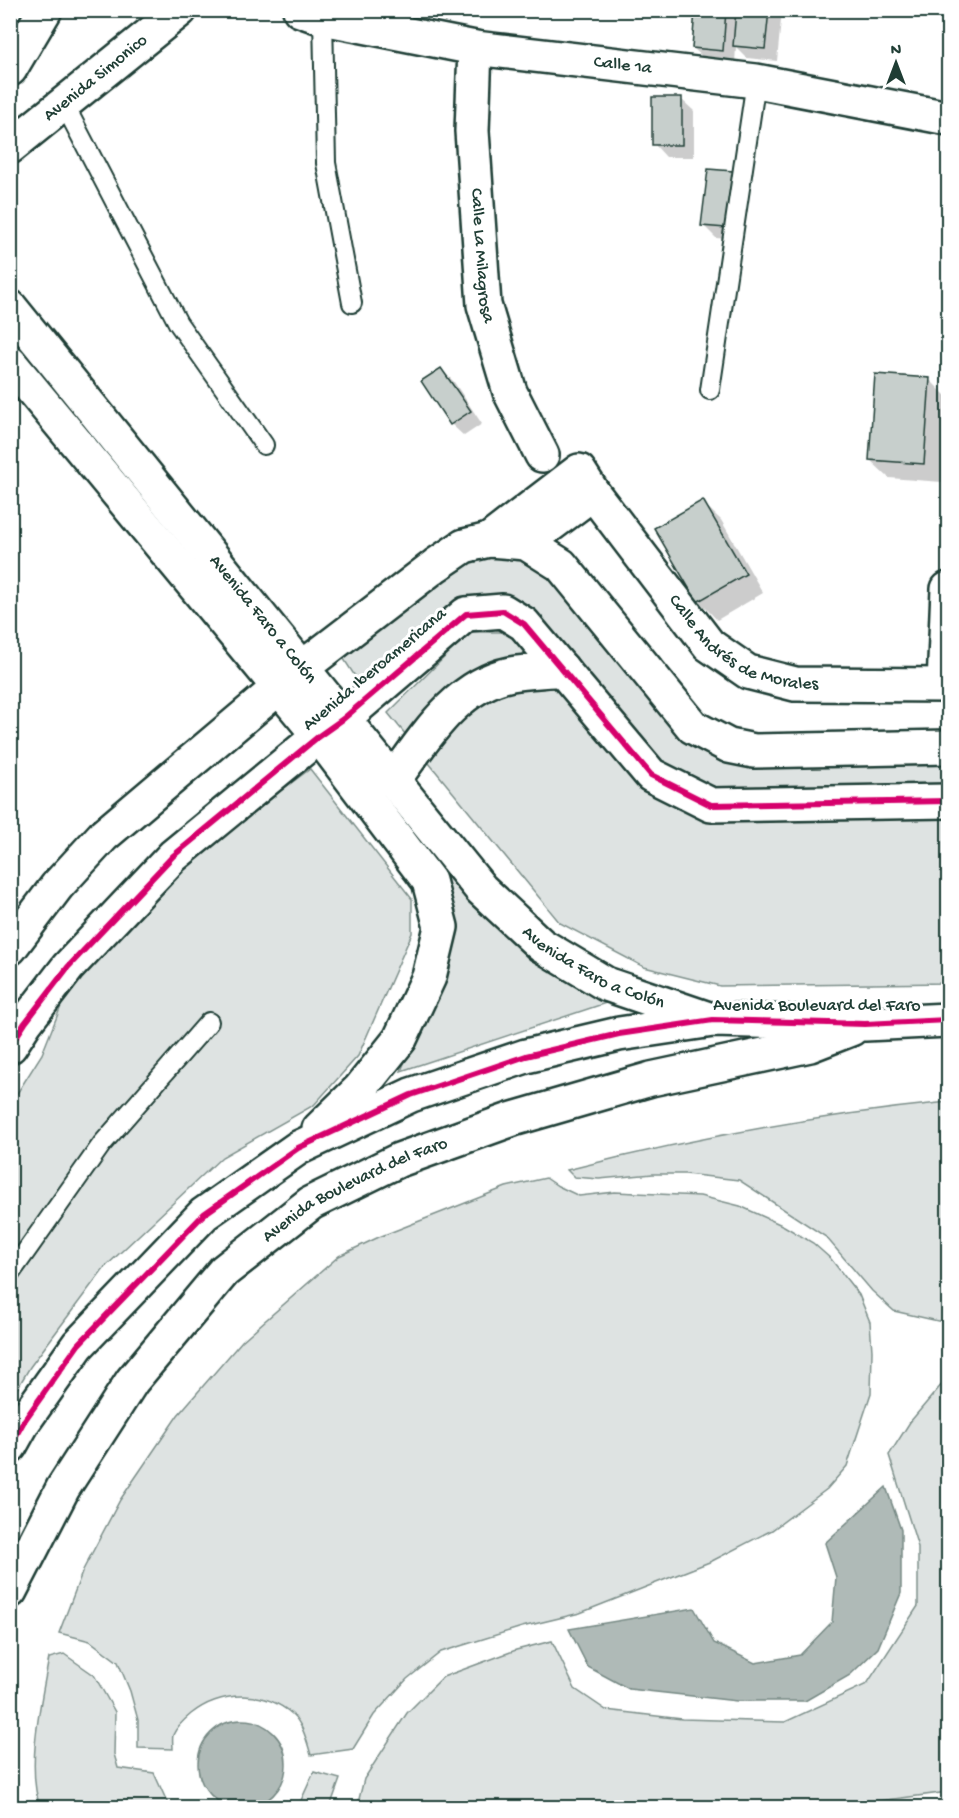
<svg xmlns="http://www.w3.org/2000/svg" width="959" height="1818" font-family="'Gochi Hand',sans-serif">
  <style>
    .green { fill: #dee3e2; stroke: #7e908b; stroke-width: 1.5 }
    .water { fill: #afbab7; stroke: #758883; stroke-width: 1.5 }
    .shadow { fill: #0003 }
    .building { fill: #c7cfcc; stroke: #1f3d34; stroke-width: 1.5 }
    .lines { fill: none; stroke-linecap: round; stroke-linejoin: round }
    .service-casing { stroke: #1f3d34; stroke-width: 22 }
    .minor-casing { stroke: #1f3d34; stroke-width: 38 }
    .tertiary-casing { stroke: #1f3d34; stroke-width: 38 }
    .service { stroke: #fff; stroke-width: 18 }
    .minor { stroke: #fff; stroke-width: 33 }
    .tertiary { stroke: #fff; stroke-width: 33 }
    .cycleway-casing { stroke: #fff; stroke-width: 10 }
    .cycleway { stroke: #d6006c; stroke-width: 6 }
    .labels { text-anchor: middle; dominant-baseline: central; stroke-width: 6; stroke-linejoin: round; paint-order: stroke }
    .street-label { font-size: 18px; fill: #1f3d34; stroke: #fff }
  </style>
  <rect width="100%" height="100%" fill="#fff"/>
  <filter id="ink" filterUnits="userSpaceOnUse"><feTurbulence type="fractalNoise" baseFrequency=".0167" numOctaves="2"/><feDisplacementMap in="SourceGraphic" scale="12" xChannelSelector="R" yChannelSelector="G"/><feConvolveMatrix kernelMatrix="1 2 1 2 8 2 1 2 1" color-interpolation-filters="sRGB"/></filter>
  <g filter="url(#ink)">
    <g class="green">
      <path d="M491,546L555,569L691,734L948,752V792L704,793L658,768L503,600L362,687L338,650Z"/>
      <path d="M470,632H510L647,789L948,815V983L720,986L644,967L560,923L388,713Z"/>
      <path d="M310,769L412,899V933L358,1056L314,1105L222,1157L104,1268L30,1367L11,1399V1103L42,1054L67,991L189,859Z"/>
      <path d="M426,844L612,1001L401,1071L436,983L449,910Z"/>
      <path d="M948,1102V1320L938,1321L894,1311L872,1291L826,1237L739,1180L685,1174H653L599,1179L574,1177L567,1170C692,1138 819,1115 948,1102Z"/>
      <path d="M546,1178L558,1186L579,1196L615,1192L700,1196L740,1206L784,1226L813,1243L831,1259L859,1295L870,1322L872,1351L871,1393L847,1466L827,1489L772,1530L712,1561L580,1613L522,1627L441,1652L407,1679L374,1715L353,1749L311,1755C307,1742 303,1724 292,1714C263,1689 220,1691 191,1714C185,1719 176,1728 173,1735C172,1739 173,1745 173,1749L138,1748V1720L130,1691L118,1662L90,1641L59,1633L83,1570L120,1500L178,1415L242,1341L339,1256L379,1237L506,1187Z"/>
      <path d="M948,1377V1792L824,1808L357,1807L364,1779L407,1713L443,1677L516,1650L552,1641L575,1689L606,1710L682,1719L785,1722L867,1684L918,1606V1547L889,1455L910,1422Z"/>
      <path d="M64,1654L94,1675L115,1712L114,1754L118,1768L154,1773L168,1804L174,1807H40C26,1766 41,1701 49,1658Z"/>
      <path d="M314,1772L340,1779L330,1807H298Z"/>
    </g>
    <g class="water">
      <path d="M886,1487L901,1530V1593L878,1648L850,1675L805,1701H737L629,1689L588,1667L569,1629L694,1608L714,1643L755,1663L800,1655L832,1622L836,1577L825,1543Z"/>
      <circle cx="242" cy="1764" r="44"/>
    </g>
    <g class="shadow">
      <path d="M696,10H782L777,61L747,58L736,47L735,63L706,60L693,48Z"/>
      <path d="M681,99L694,111V157H666L654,144Z"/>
      <path d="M732,173L745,185L739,240L716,238L703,225Z"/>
      <path d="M441,369L454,382L482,424L464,436L451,424Z"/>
      <path d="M929,379L948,398L942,482L889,478L870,460Z"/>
      <path d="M702,502L721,520L763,593L717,620L699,601Z"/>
    </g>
    <g class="building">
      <path d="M695,10H726L723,51L692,48Z"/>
      <path d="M736,10H769L765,49L733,46Z"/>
      <rect x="652" y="97" width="30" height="48"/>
      <path d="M708,169L733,171L726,228L701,226Z"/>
      <path d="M441,368L471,411L450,425L421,381Z"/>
      <path d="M875,374L930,378L924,464L869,460Z"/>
      <path d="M703,500L746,574L697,602L654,528Z"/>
    </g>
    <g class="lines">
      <defs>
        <g id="service">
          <path d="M323,18L326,163L352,303"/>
          <path d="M64,104L178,323L264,445"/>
          <path d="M710,390L756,81"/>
          <path d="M10,1274L102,1144L209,1022"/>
        </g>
        <g id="minor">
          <path id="s1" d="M300,10L323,18L475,48L756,81L948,118"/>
          <path id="s2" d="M475,48L472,131L484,305L510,392L542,455"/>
          <path d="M10,69L45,10"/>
          <path id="s3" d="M10,147L180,10"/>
          <path id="s4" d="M489,540L579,471L593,493L709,645L748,672L795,684L948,685"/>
          <path d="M526,543L593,493"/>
          <path d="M944,685L948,589"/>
        </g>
        <g id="tertiary">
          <path id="s5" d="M10,307L481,889L541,945L606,984L706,1018"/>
          <path d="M10,363L319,736L429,881L441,927L429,977L400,1039L360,1089L319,1129"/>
          <path d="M393,781C424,739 456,685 511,674C527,671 545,671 562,669"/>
          <path d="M10,948L57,886L103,836L303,667L436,565L464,546L489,540L526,543L561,565L693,727L729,746L754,751L948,747"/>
          <path d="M10,1046L25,1023L68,967L173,856L319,736L343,719L466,614L503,611L524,624L651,775L711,805L948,801"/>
          <path d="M10,1446L24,1421L78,1345L204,1214L298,1148L411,1095L526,1056L619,1034L713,1020L865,1024L948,1020"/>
          <path id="s6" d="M10,1591L63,1488L132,1381L224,1271L311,1203L399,1160L513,1119L651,1079L810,1045L851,1029"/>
        </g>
      </defs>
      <use href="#service" class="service-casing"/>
      <use href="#minor" class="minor-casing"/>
      <use href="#tertiary" class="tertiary-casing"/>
      <use href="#service" class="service"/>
      <use href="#minor" class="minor"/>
      <use href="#tertiary" class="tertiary"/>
      <defs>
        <g id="cycleway">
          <path d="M10,1046L25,1023L68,967L173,856L319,736L343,719L466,614L503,611L524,624L651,775L711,805L948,801"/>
          <path d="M10,1446L24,1421L78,1345L204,1214L298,1148L411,1095L526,1056L619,1034L713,1020L865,1024L948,1020"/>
        </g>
      </defs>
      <use href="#cycleway" class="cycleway-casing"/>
      <use href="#cycleway" class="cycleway"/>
    </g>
  </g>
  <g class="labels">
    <g class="street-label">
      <text stroke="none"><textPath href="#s1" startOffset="328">Calle 1a</textPath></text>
      <text stroke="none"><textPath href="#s3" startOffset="110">Avenida Simonico</textPath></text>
      <text stroke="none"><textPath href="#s2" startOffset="208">Calle La Milagrosa</textPath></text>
      <text stroke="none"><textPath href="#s5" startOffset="402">Avenida Faro a Colón</textPath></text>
      <text stroke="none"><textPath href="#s4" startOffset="360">Calle Andrés de Morales</textPath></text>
      <text transform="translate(375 670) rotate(-40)">Avenida Iberoamericana</text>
      <text stroke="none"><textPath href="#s5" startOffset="888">Avenida Faro a Colón</textPath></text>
      <text x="817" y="1006">Avenida Boulevard del Faro</text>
      <text stroke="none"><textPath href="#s6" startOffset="542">Avenida Boulevard del Faro</textPath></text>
    </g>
  </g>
  <rect width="959" height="1818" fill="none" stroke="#fff" stroke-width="36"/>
  <rect x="18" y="18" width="923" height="1782" fill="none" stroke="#1f3d34" stroke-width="2" filter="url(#ink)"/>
  <g transform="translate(896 63)" stroke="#ffffff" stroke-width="4.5" paint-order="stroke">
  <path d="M0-4.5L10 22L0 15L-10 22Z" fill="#1f3d34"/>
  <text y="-9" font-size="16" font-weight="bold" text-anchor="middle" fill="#1f3d34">N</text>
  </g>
</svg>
